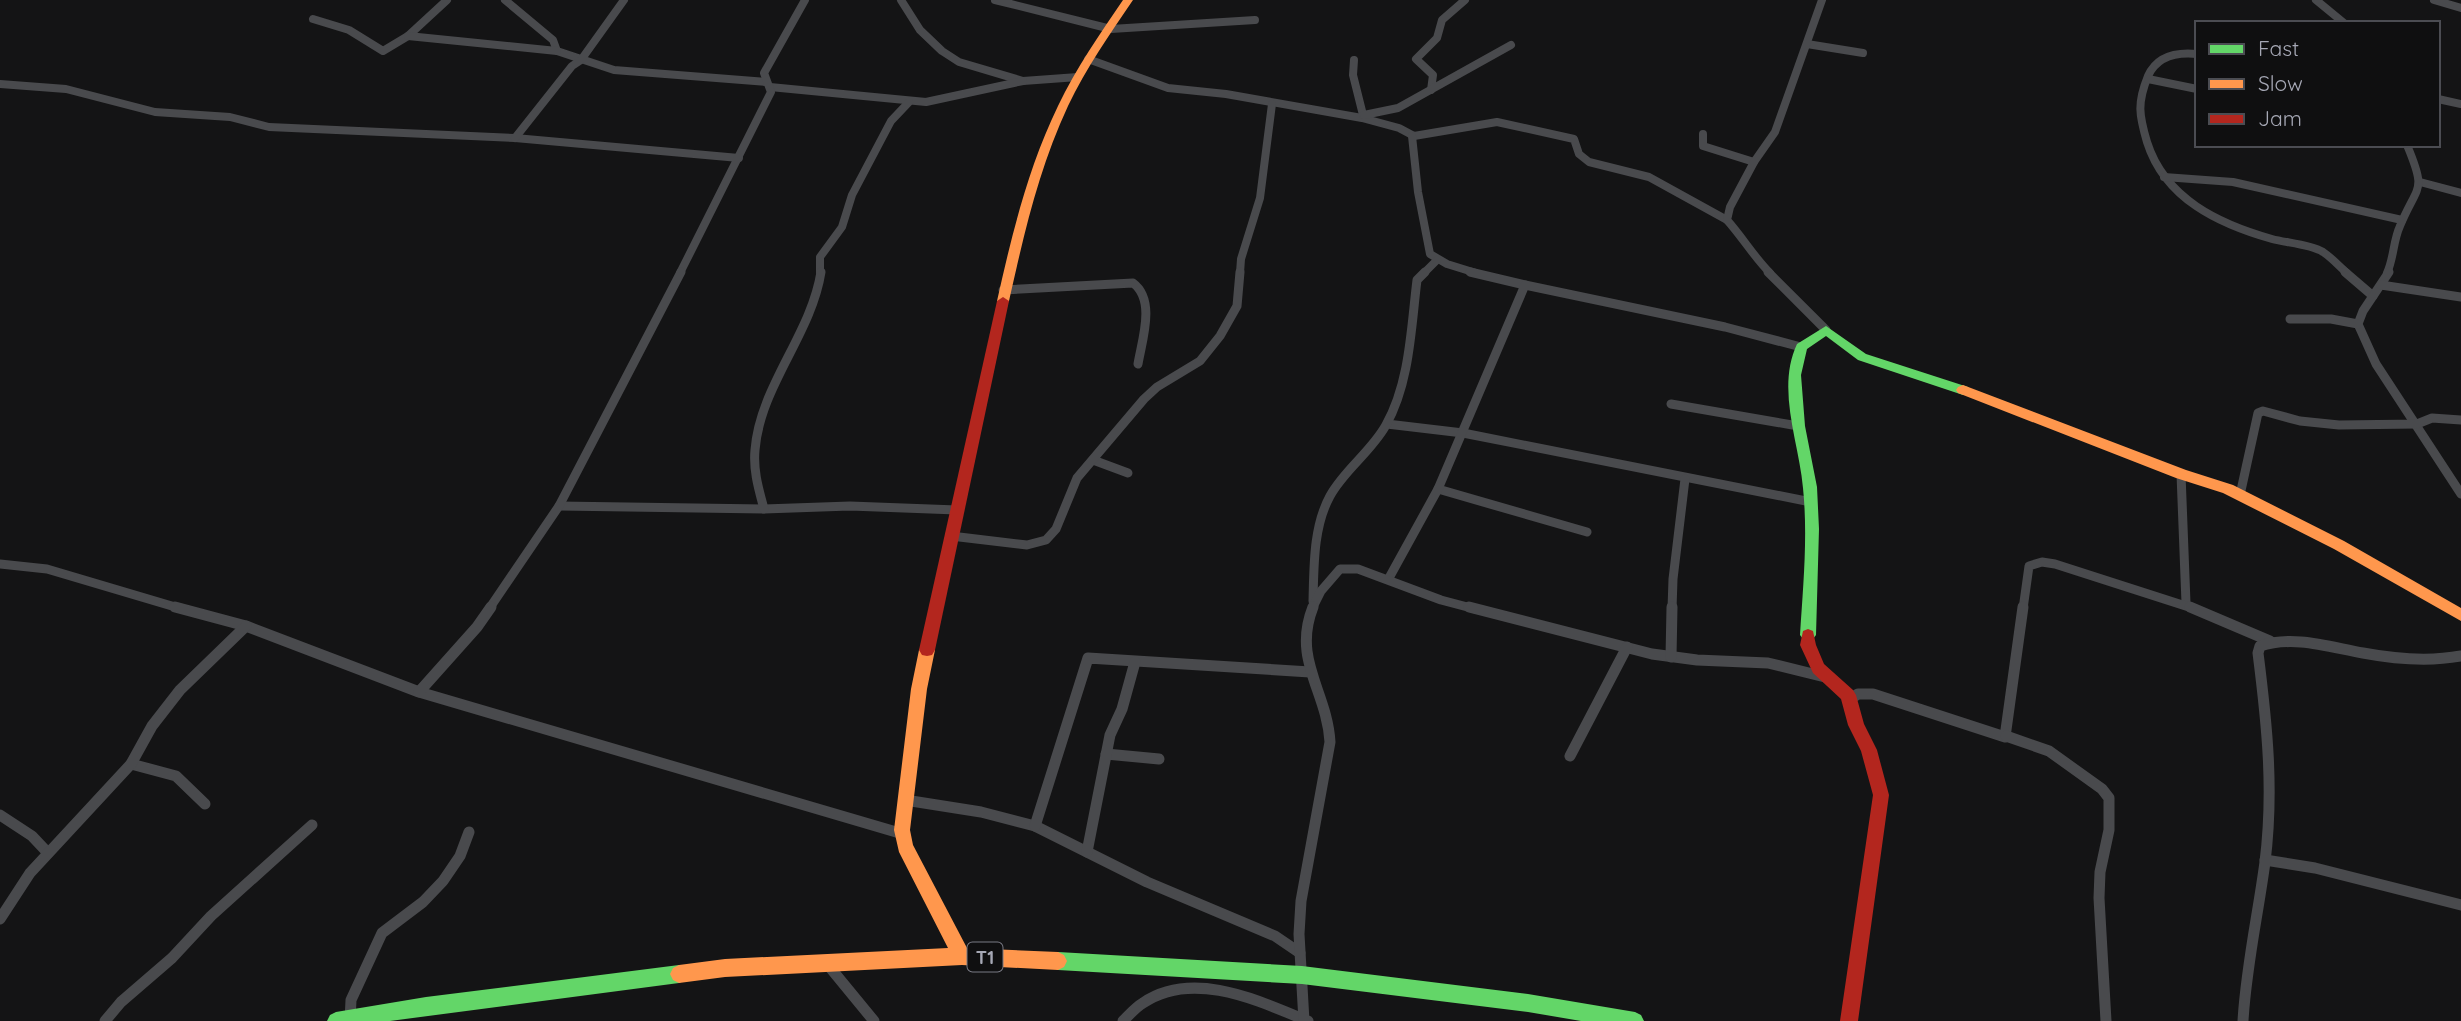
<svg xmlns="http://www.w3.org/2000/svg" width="2461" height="1021" font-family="Quicksand,sans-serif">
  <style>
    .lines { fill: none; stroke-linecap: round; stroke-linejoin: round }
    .street-far2 { stroke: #494a4d; stroke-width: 8 }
    .street-far1 { stroke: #494a4d; stroke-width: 9 }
    .street { stroke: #494a4d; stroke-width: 11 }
    .fast { fill: #63d668; fill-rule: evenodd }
    .slow { fill: #ff974d; fill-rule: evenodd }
    .jam { fill: #b3261e; fill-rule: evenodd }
    .labels { text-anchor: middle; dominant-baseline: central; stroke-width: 6; stroke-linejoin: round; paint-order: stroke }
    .shield { fill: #0f0f10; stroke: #797a84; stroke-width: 2 }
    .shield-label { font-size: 18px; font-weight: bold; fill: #a6a8b5 }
  </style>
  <rect width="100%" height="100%" fill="#141415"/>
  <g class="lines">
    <g class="street-far2">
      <path d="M505,0L553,40L557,51L614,70L766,82"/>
      <path d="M901,0L920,30L942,51L959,62L1023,81L1078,77"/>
      <path d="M995,0L1111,29L1255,20"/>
      <path d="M2316,0L2344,23"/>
      <path d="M2434,0L2461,8"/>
      <path d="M313,19L349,30L383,51L408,36L447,0"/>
      <path d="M408,36L557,51"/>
      <path d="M1807,44L1863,53"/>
      <path d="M2197,54C2177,52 2157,56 2148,76C2137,103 2139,115 2147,142C2165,199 2219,224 2272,239C2287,243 2310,244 2323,252C2332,258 2340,267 2347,273"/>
      <path d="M1088,59L1168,88L1226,94L1362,118L1399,128L1414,136L1497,122L1574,139L1579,154L1589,162L1649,177L1727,220"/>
      <path d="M1354,60L1353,75L1363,115"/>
      <path d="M2148,79L2197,89"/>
      <path d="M0,84L66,89L155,112L230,117L269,127L515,138L739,158"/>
      <path d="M770,87L926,102L1023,81"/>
      <path d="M1431,90L1433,75L1416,59L1437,38L1442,20L1465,0"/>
      <path d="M2438,99L2461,104"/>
      <path d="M1364,115L1398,108L1511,45"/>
      <path d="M1703,134V146L1754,162"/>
      <path d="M1412,136L1418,192L1430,254L1447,264L1476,273"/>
      <path d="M515,138L572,66L581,60L624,0"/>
      <path d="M2164,177L2233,182L2402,220"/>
      <path d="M2420,182L2461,193"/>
      <path d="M680,273L771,92L764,73L805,0"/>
      <path d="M820,273V257L842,227L852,195L891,121L909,102"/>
      <path d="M1240,273L1241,259L1260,198L1272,104"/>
      <path d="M1424,273L1437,260"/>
      <path d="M1770,273C1754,257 1743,238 1727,220L1730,207L1754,162L1775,132L1822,0"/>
      <path d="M2387,273C2394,258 2393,241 2400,226C2418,183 2427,193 2407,145"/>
    </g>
    <g class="street-far1">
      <path d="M1470,272L1525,285"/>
      <path d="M1768,272L1826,330"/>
      <path d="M2345,272L2373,296"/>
      <path d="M2389,272L2363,311L2358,324L2376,364L2461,494"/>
      <path d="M2381,285L2461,297"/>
      <path d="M1003,290L1133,283C1156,300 1142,340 1138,364"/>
      <path d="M2290,319H2331L2358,324"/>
      <path d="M1671,404L1798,426"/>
      <path d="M1387,424L1463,433L1811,502"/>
      <path d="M1093,460L1128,473"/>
      <path d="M2181,474L2186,603"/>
      <path d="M1438,489L1587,532"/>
      <path d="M2240,495L2258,413L2263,411L2300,421L2339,425L2417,424L2432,418L2461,420"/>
      <path d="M559,506L764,509L850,506L957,510"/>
      <path d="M764,509C759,490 753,471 755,450C760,386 811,335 821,272"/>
      <path d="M951,536L1027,545L1046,540L1056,529L1077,478L1144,399L1157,387L1200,361L1220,336L1237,306L1240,272"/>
      <path d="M0,564L47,569L182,609"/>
      <path d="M1389,578L1438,489L1525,285L1725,327L1801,347"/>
      <path d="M1313,601C1314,567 1313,527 1330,496C1344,470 1371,452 1386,425C1410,382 1411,328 1417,280L1425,272"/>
      <path d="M489,609L559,506L681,272"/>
      <path d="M1312,609L1321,591L1340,569H1358L1441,600L1475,609"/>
      <path d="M1672,609L1673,579L1685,479"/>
      <path d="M2023,609L2029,566L2042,562L2055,564L2195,609"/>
    </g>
    <g class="street">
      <path d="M175,607L246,626L419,692L903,834"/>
      <path d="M1469,607L1652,654L1697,660L1768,663L1825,677"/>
      <path d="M2190,607L2270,641"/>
      <path d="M1671,657L1672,607"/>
      <path d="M419,692L477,627L491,607"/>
      <path d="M1850,699L1858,694H1873L2005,737L2023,607"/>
      <path d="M2006,736L2049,751L2102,789L2109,798V830L2100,872L2099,898L2106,1021"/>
      <path d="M1106,754L1159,759"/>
      <path d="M1570,756L1627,647"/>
      <path d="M131,764L176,776L205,804"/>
      <path d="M905,800L981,812L1035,826L1147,882L1275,936L1300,953"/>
      <path d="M0,815L32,836L48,853"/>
      <path d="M1035,826L1088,658L1310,672"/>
      <path d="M1087,852L1110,735L1122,709L1135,662"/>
      <path d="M2265,860L2315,868L2461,905"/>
      <path d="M0,919L30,873L131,764L152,726L180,690L246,626"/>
      <path d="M828,965L874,1021"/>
      <path d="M105,1021L121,1002L172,958L211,916L312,825"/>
      <path d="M350,1021L351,1000L382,933L423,902L443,881L460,856L469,832"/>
      <path d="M1123,1021C1129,1015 1136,1007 1143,1003C1193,969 1259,1001 1308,1021"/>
      <path d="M1304,1021L1299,934L1301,901L1330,742C1327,691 1292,660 1313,607"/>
      <path d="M2243,1021C2246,967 2258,915 2265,862C2274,790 2267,724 2258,653L2260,646C2294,635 2329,647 2363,653C2395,659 2428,662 2461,656"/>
    </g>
    <g class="fast">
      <path d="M1826,326L1866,354L1968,387L1970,390L1963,395L1858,360L1826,336L1807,349L1801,375L1805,426L1817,487L1819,529L1816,635L1813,639L1808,641L1803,639L1800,635C1803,587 1808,537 1803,488C1799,442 1776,389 1797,344Z"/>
      <path d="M1058,952L1302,966L1528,994L1635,1012L1641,1015L1644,1021H1581L1528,1012L1302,984L1058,970L1052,967L1049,961L1052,955Z"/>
      <path d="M679,965L685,968L688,974L685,980L679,983L390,1021H327L330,1015L336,1012L426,997Z"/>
    </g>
    <g class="slow">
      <path d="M1123,0H1133C1110,34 1086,68 1068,106C1039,168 1024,234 1009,301L1007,304H999L997,301C1012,234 1028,168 1058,106C1076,68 1100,34 1123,0Z"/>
      <path d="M1963,385L2186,470L2233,485L2344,541L2461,608V621L2334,549L2223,493L2176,478L1958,393L1956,390L1958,387Z"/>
      <path d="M927,644L932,645L935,650L927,689L910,830L913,845L967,948L1058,952L1064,955L1067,961L1064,967L1058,970L962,965L725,977L679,983L673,980L670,974L673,968L679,965L725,959L948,948L899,852L894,830L911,689L919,650L922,645Z"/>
    </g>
    <g class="jam">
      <path d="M1003,297L1009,301L935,650L932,655L927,656L922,655L919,650L997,301Z"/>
      <path d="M1808,629L1813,631L1816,645L1824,664L1853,690L1856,695L1864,724L1877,750L1889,795L1858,1021H1840L1873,795L1861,751L1848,725L1841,699L1813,673L1800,645L1803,631Z"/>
    </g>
  </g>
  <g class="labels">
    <rect class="shield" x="967.5" y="942.5" width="35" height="29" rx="5"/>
    <g class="shield-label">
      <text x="985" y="957">T1</text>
    </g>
  </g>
  <rect x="2195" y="21" width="245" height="126" fill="#0f0f10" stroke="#4b4c52" stroke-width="2"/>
  <rect x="2209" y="44" width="35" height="10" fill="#63d668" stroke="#4b4c52" stroke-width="2"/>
  <text x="2258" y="56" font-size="21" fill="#a6a8b5">Fast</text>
  <rect x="2209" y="79" width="35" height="10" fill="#ff974d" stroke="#4b4c52" stroke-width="2"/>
  <text x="2258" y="91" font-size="21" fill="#a6a8b5">Slow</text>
  <rect x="2209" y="114" width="35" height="10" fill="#b3261e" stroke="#4b4c52" stroke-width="2"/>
  <text x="2258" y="126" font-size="21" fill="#a6a8b5">Jam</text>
</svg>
